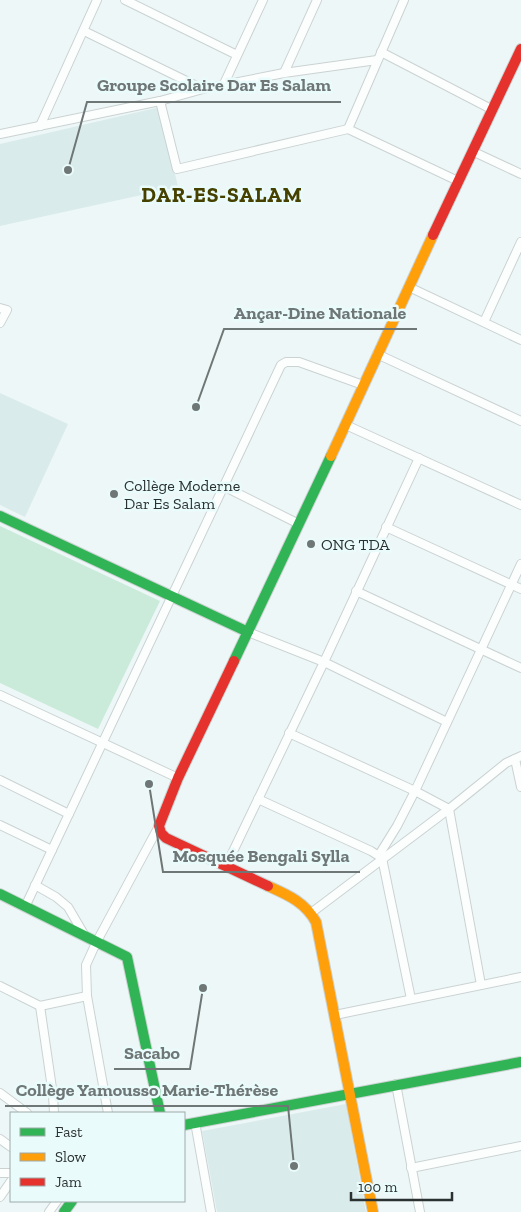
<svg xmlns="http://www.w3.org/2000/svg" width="521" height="1212" font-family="'Zilla Slab',serif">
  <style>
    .built { fill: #daebeb }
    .green { fill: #cbebda }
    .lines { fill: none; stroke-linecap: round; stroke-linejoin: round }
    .street-casing { stroke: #cbd2d2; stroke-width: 10 }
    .fast-casing { stroke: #cbd2d2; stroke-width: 12 }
    .slow-casing { stroke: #cbd2d2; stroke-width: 12 }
    .jam-casing { stroke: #cbd2d2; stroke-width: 12 }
    .street { stroke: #fcfefe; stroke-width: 8 }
    .fast { stroke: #30b455; stroke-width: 10 }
    .slow { stroke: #ff9f0a; stroke-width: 10 }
    .jam { stroke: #e5322d; stroke-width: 10 }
    .poi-dot { fill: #6f7676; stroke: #eafbfb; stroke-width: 2 }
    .labels { text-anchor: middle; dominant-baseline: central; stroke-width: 5; stroke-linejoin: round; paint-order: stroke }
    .poi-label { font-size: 16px; fill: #2b3131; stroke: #eafbfb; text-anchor: start }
    .district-label { font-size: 21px; font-weight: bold; letter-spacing: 1px; fill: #474100; stroke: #eafbfb }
    .leader { fill: none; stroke: #6f7676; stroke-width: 2 }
    .callout-dot { fill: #6f7676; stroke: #eafbfb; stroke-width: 2 }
    .callout-label { font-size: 18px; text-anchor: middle; font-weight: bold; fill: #6f7676; stroke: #eafbfb; stroke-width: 5; stroke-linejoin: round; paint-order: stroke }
  </style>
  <rect width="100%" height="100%" fill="#eef7f7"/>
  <g class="built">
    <path d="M160,107L178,187L0,226V144Z"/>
    <path d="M0,393L68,424L25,517L0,505Z"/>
    <path d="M346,1104L366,1212H217L202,1131Z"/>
  </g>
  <path class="green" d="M0,526L160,601L98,729L0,683Z"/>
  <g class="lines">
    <defs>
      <g id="street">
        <path d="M125,0L237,55"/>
        <path d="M84,31L203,89"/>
        <path d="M381,52L493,110"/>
        <path d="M284,73L317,0"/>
        <path d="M223,86L263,0"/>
        <path d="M160,101L177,169L348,129L458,181"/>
        <path d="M40,126L97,0"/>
        <path d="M348,129L404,0"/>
        <path d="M0,134L160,101L203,89L284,73L377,60"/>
        <path d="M472,151L521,174"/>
        <path d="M409,287L521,340"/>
        <path d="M0,308L7,310L0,323"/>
        <path d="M484,322L521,242"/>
        <path d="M377,354L521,421"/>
        <path d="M346,425L521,505"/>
        <path d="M223,486L299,524"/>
        <path d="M386,527L521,589"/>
        <path d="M356,591L521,668"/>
        <path d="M248,632L324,662L447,722"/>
        <path d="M0,695L178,778"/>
        <path d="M289,733L415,791L449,809L481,985"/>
        <path d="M515,759L521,787"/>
        <path d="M0,780L69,814"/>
        <path d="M258,799L371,851L382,858L411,999"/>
        <path d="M0,825L52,850"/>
        <path d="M379,855L397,826L415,791L521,564"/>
        <path d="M226,866L324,662L419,458"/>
        <path d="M35,885L56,897L68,907L85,936"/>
        <path d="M25,907L281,365L286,362H299L363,385"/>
        <path d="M311,913L449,809L506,763L521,756"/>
        <path d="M0,986L40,1006L87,996"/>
        <path d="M40,1006L53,1095L54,1113"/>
        <path d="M335,1015L521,977"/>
        <path d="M396,1084L420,1212"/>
        <path d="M0,1093L27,1113"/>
        <path d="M108,1113L87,996L86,965L96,943L159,826"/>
        <path d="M195,1122L211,1212"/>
        <path d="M0,1139L11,1147"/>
        <path d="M411,1168L521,1146"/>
        <path d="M0,1173H11"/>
        <path d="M0,1197L11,1181"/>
        <path d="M49,1212L57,1201"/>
      </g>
      <g id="fast">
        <path d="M0,516L248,632"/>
        <path d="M234,661L331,456"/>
        <path d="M0,894L127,957L160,1113"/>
        <path d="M184,1125L521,1062"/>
        <path d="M64,1212L72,1201"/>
      </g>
      <g id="slow">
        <path d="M331,456L433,235"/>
        <path d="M268,886C288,895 305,902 316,922L373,1212"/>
      </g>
      <g id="jam">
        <path d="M433,235L521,49"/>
        <path d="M234,661L178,778L159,826L161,833L166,838L268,886"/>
      </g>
    </defs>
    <use href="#street" class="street-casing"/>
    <use href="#fast" class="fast-casing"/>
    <use href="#slow" class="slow-casing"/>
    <use href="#jam" class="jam-casing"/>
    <use href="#street" class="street"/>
    <use href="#fast" class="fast"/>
    <use href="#slow" class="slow"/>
    <use href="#jam" class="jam"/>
  </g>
  <g class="poi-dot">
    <circle cx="114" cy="494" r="5"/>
    <circle cx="311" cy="544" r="5"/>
  </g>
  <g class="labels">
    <g class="poi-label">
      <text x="124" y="485">Collège Moderne<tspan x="124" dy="18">Dar Es Salam</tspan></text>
      <text x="321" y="544">ONG TDA</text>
    </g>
    <g class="district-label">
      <text x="222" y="194">DAR-ES-SALAM</text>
    </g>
  </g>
  <path class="leader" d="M68 170L87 102H341M196 407L224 329H417M149 784L163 872H360M203 988L190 1069H114M294 1166L288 1106H5"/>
  <g class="callout-dot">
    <circle cx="68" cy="170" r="5"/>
    <circle cx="196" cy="407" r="5"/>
    <circle cx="149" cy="784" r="5"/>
    <circle cx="203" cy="988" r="5"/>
    <circle cx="294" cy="1166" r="5"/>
  </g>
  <g class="callout-label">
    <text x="214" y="91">Groupe Scolaire Dar Es Salam</text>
    <text x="320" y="319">Ançar-Dine Nationale</text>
    <text x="261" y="862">Mosquée Bengali Sylla</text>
    <text x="152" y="1059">Sacabo</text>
    <text x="147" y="1096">Collège Yamousso Marie-Thérèse</text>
  </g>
  <rect x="10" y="1112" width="175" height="90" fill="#eafbfb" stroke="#9eaaaa"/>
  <rect x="20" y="1128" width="25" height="8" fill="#30b455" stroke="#9eaaaa"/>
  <text x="55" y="1137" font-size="15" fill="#2b3131">Fast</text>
  <rect x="20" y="1153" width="25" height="8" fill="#ff9f0a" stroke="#9eaaaa"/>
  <text x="55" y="1162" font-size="15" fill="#2b3131">Slow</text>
  <rect x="20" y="1178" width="25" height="8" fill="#e5322d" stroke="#9eaaaa"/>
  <text x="55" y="1187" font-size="15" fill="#2b3131">Jam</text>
  <path d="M351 1192v8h101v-8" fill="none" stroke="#2b3131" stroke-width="2.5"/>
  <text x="358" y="1192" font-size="15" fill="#2b3131" stroke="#eafbfb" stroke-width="4" paint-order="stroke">100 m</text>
</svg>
